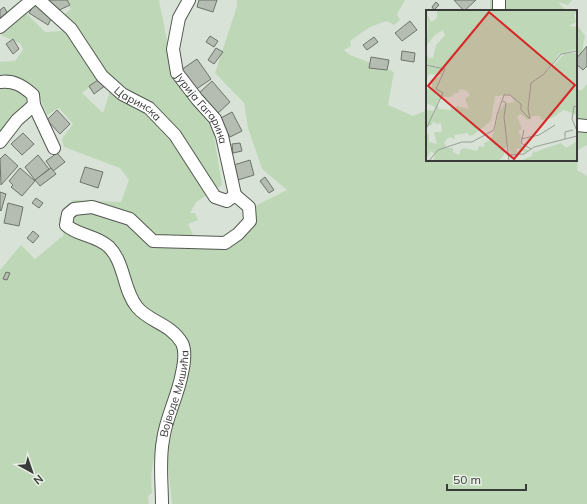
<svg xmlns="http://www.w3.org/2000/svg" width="587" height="504" font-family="Mulish,sans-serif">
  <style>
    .green { fill: #bed8b7; fill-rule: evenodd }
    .building { fill: #b5bcb2; stroke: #6d746b }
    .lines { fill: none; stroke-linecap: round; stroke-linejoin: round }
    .minor-casing { stroke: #525950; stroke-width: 14 }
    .minor { stroke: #fff; stroke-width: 12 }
    .labels { text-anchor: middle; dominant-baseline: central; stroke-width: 3.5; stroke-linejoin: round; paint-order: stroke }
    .street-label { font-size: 11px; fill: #383b37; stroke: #e7efe4 }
    .inset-road { fill: none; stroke: #999f97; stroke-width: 1 }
    .view { fill: #d62828; fill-opacity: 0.15; stroke: #d62828; stroke-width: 2 }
    .inset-edge { fill: none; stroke: #383b37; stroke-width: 2 }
  </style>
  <rect width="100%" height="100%" fill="#d9e2d7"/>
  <g class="green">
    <path d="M64,0H159L169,51L179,82L213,130L222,185L196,202L190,213H195L198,220L188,224L194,237L223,248L257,205L287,190L262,169L248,128L244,103L215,73L237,6V0H405L397,14L400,20L394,25L387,21L370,27L350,41L351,46L344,50L350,55L394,72L388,105L413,116L427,110V160H576V90H582L587,84V145L578,150L577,170L587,176V504H172L167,455L184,379C170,415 147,454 152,493L148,496L149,504H0V270L21,245L35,259L64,235L58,219L73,200L121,202L129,180L120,168L64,147L62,139L73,124L59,108L47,115C34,82 33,84 0,77V62L15,61L23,50L21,44L1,35L25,12L45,32L62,31L61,17L71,9ZM102,78L110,91L103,113L82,93Z"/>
    <path d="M490,0H572L568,5L558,2L566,11H487L490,9Z"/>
    <path d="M576,23L585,36L580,60L576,69Z"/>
    <path d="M0,87L17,88L26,95V107L0,131Z"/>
  </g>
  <g class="building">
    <path d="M49,0H67L70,5L55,12Z"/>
    <path d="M199,0H217L213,12L197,7Z"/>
    <path d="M454,0H476L464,11Z"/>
    <path d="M436,2L439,5L434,10L432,7Z"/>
    <path d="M34,4L53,15L48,25L29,13Z"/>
    <path d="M4,7L8,14L0,19V10Z"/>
    <path d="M410,21L417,30L402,41L395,33Z"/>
    <path d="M210,36L218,41L214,47L206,42Z"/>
    <path d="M374,37L378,42L367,50L363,45Z"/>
    <path d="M13,39L19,49L13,54L6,44Z"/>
    <path d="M587,46V66L583,70L576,64V59Z"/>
    <path d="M216,48L223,52L214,64L208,60Z"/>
    <path d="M402,51L415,53L414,62L401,60Z"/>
    <path d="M371,57L389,60L387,70L369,68Z"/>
    <path d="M197,59L211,79L195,90L181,70Z"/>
    <path d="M101,78L106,85L94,94L89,86Z"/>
    <path d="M212,81L230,102L217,114L199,93Z"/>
    <path d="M57,110L70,124L60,134L47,120Z"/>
    <path d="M232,112L242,131L230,137L219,119Z"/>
    <path d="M23,133L34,144L22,155L11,144Z"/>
    <path d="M240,143L242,151L233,153L232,144Z"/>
    <path d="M57,153L65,162L53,171L46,161Z"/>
    <path d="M5,154L18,166L1,185L0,159Z"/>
    <path d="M38,155L49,169L35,180L25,167Z"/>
    <path d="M250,160L254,175L238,180L234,165Z"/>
    <path d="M85,167L103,172L98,188L80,182Z"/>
    <path d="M20,168L35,181L22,196L11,187L13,185L9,181Z"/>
    <path d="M51,168L56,174L40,186L35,180Z"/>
    <path d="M265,177L274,190L269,193L260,181Z"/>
    <path d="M0,192L6,194L1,211L0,210Z"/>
    <path d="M36,198L43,203L39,208L32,203Z"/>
    <path d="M8,203L23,207L19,226L4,223Z"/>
    <path d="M33,231L39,236L33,243L27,238Z"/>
    <path d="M6,272L10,273L7,280L3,279Z"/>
  </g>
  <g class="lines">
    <defs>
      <g id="minor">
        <path id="s1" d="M39,0L71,29L102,76L122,94L149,108L175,135L215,197L227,201L235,195"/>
        <path id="s2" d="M189,0L179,18L173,49L177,73L197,99L215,119L222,136L235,195"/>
        <path d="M499,0V11"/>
        <path d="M0,27L32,0"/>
        <path d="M0,82C14,80 23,86 33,95L34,105L54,148"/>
        <path d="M576,125L587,126"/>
        <path d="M0,142L17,120L34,105"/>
        <path id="s3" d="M162,504C162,483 159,461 163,440C166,417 178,396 182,373C184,364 186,351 182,343C170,323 149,322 137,307C123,290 125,263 109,247C96,235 78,236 66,225L68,214L74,209L92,207L130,219L153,241L225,243L238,234L250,221L249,207L235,195"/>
      </g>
    </defs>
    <use href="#minor" class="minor-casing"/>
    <use href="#minor" class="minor"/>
  </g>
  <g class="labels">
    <g class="street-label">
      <text stroke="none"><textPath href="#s1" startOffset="145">Царинска</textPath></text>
      <text stroke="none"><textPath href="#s2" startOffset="120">Јурија Гагарина</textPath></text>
      <text stroke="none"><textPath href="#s3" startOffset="112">Војводе Мишића</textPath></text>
    </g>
  </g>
  <g transform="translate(426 10)">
    <rect width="151" height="151" fill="#d9e2d7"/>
    <path d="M11,0H151L148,6L150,12L143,16L151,17V39L133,44L119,64L139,43H151V105L138,100L126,108L115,110L114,106H107L101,110L95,104L91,106L96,119L92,122L95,126L94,133L97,138L103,140L99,143L93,138L90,139L92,143L85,144L82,136L78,139V145L73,151H7L9,144L5,141L0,149V124H3V132L11,134L8,122H16L15,113L10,114L7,111L6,115L0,117V100L8,101L9,97L0,93V79H6V71L15,65L3,64L0,69V42L3,48H7L10,35L19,25L17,20L8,26L0,36L2,13L0,2L5,12L11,8ZM34,79L41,81L44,85L39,89L43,99L31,96L27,99L25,96V100L13,99L11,93L17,87H25L29,83H32ZM85,85L88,92L78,94L72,103L69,120L64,130L58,133L59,137L53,136L51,141L39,138L35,139L33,145L27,142V138H21L18,132L23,127L29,129L28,125L42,123L43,126L47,125L65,111L69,86ZM151,131L150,151H94L106,146L107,141L109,142L135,133L140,138Z" fill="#bed8b7" fill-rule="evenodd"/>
    <path class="inset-road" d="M0,55L19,59L10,79L17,83L0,119M77,91L80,93L78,107L83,151M151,97L148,96L146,109L151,121M98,120L95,133L105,139M95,129L113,125L129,115M139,129V122L147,120M82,145L98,144L108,137L151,126M3,151L12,140L36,132H46L68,120L71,105L78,85H84L95,94V100L104,109L102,99L105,73L118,64L135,44L151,41"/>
    <path class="view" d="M63,2L149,75L88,149L2,76Z"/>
    <rect width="151" height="151" class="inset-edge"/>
  </g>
  <g transform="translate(32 472) rotate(140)" stroke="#e7efe4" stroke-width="3" paint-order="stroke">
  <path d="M0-3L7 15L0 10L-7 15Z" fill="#383b37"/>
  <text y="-6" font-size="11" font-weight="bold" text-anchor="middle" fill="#383b37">N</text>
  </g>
  <path d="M447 484v6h79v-6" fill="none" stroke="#383b37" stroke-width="2"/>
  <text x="453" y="484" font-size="12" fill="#383b37" stroke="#e7efe4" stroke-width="3" paint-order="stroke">50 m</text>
</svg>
